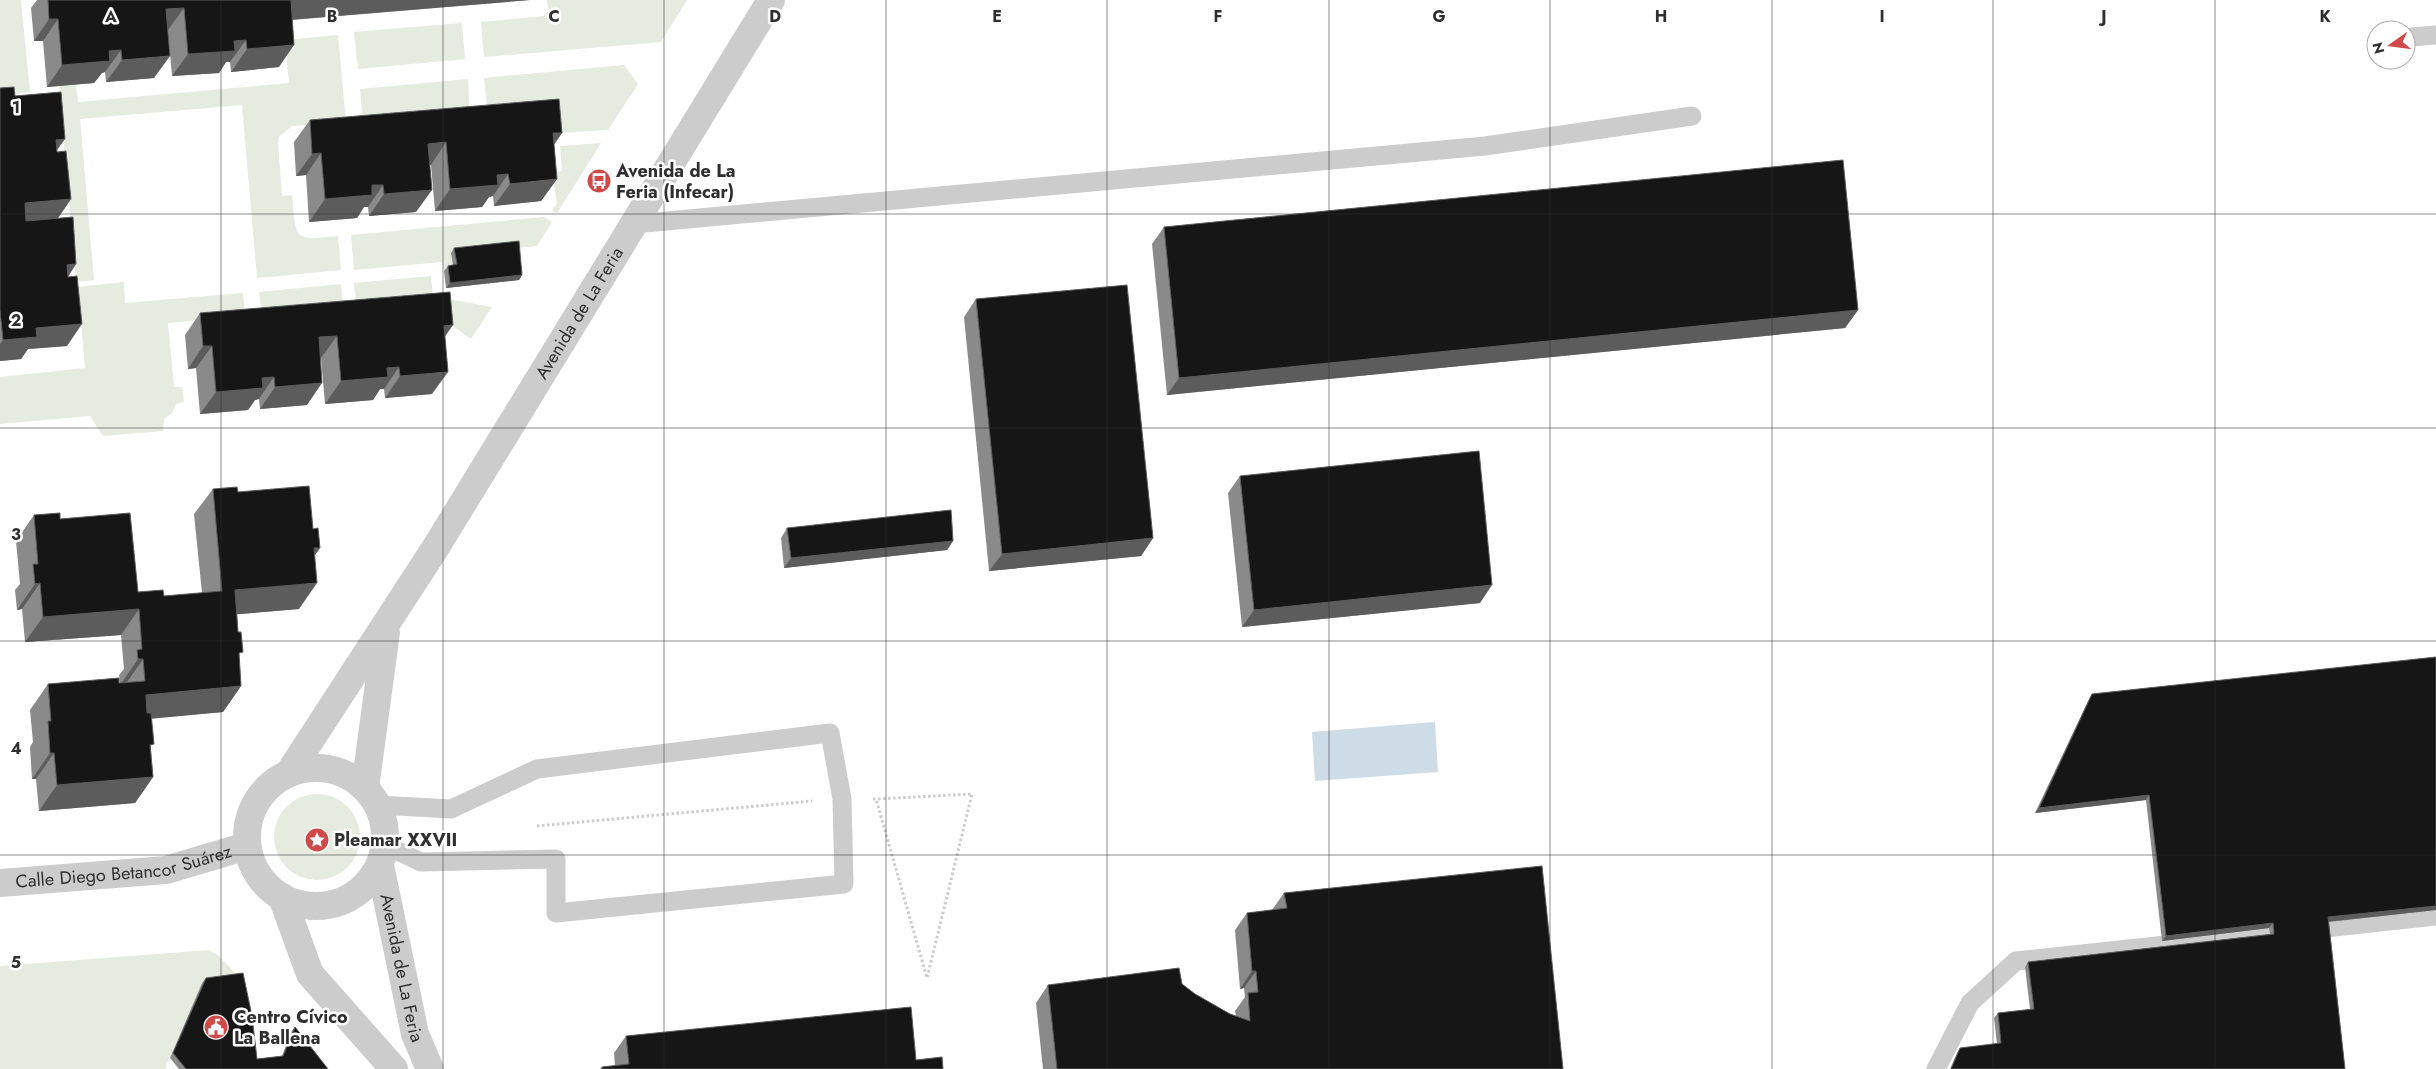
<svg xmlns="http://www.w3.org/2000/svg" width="2436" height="1069" font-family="Jost,sans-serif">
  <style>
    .green { fill: #e5ebdf }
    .water { fill: #cedce8 }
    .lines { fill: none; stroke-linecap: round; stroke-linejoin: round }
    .path { stroke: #ccc; stroke-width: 3; stroke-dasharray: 2.5 2.5; stroke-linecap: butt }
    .lane { stroke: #ccc; stroke-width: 19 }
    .street { stroke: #ccc; stroke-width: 28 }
    .wall { fill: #8a8a8a }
    .shaded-wall { fill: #5c5c5c }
    .building { fill: #161616; stroke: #5c5c5c }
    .grid { fill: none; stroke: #2f2f2f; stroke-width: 1; stroke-opacity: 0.55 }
    .labels { text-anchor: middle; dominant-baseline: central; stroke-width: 5; stroke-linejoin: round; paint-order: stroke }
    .poi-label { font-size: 18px; font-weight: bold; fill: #2f2f2f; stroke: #fff; text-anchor: start }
    .street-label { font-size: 18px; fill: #2f2f2f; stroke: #fff }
    .grid-label { font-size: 16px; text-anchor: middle; font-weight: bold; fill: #2f2f2f; stroke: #fff; stroke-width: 5; stroke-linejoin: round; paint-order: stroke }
  </style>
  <rect width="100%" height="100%" fill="#fff"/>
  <g class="green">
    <path d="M0,0H21L30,92L0,96Z"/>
    <path d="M547,0H687L661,42L484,57L481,22L543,16L548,11Z"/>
    <path d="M462,23L465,59L358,69L354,32Z"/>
    <path d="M338,35L346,122L292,126L279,137L278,143L282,196L292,195C296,239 292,241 338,236L341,270L257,278L242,105L80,119L94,280L76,282L59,86L76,85L78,102L289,83L285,40Z"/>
    <path d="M624,65L638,84L608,130L558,133L488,114L484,78Z"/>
    <path d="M468,79L470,116L363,125L360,89Z"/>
    <path d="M601,143L557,213L552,211L557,203L552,173L562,171L560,146Z"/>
    <path d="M544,217L552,222L537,246L516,248L444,271L442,262L354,270L351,235Z"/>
    <path d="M431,276L433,298L356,305L354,283Z"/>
    <path d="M124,282L125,303L243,293L245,316L168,323L174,387H182L184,402L176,404L172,413L164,419L163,431L103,436L90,416L0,424V377L85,368L78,287Z"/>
    <path d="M341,284L343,307L262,314L259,292Z"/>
    <path d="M448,299L492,307L471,339L450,324Z"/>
    <circle cx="317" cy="837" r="43"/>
    <path d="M209,950L219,956L240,978L202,983L165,1069H0V966Z"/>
  </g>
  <path class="water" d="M1435,722L1438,772L1315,781L1312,732Z"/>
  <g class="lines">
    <g class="path">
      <path d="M873,799H876L927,978L972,794L876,799"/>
      <path d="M537,826L812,801"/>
    </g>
    <g class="lane">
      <path d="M2411,37L2436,35"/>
      <path d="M634,224L1485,146L1692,116"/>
      <path d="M378,805L451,809L537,769L830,733L842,799L844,884L556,913V859L421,862L385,845"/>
      <path d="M2325,928L2436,916"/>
      <path d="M1936,1069L1970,1003L2016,961L2269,934"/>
    </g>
    <g class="street">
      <circle cx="316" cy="837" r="69"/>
      <path id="s1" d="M289,773L436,547L771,0"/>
      <path d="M365,788L386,632"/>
      <path id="s2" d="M380,865L415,1034L430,1069"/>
      <path id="s3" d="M0,883L166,870L247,846"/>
      <path d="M282,897L310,974L394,1069"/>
    </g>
  </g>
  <g class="wall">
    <path d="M37,0H530L292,20L279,67L231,72L230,62H226L219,73L172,76L168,30H167L154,78L106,82L105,72L102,73L94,83L47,87L43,41H34L31,8Z"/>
    <path d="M0,88L15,96L57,151L71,199L58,218L76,264L68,277L67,346L28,349L21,359L0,361Z"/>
    <path d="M310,120L562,133L554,144L557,179L541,201L494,206L493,196L489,197L482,207L435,211L431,165H430L416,212L369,216L368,207H364L357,218L309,222L306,175L296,176L294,142Z"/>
    <path d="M1164,227L1858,310L1845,328L1167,395L1152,244Z"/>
    <path d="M454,248L522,275L519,280L446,288L444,271L448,266L453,265L451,253Z"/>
    <path d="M976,299L1153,538L1141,556L989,571L964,317Z"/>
    <path d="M200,313L445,337L432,394L385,398L384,389H380L373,400L325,404L321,358L307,405L260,409L259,399L255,400L248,410L200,414L196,368L188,369L185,335Z"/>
    <path d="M1240,476L1480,603L1242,627L1228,493Z"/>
    <path d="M213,489L238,492L315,555L299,609L237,614L241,686L223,712L152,718L151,749L153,777L135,803L39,811L36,779H32L30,747L33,742L30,710L48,684L120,683L119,675L124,669L121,635L25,642L22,609L17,610L15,590L20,584L16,541L34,515L60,519L138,592L164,596L202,593L194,514Z"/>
    <path d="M787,528L953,541L947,550L784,568L781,538Z"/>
    <path d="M2436,657V910L2329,922L2345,1069H1950L1957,1053L1960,1048L1997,1044L1994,1018L1998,1013L2030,1009L2025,967L2028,962L2270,934L2269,928L2162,941L2146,800L2035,813L2089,699L2092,694Z"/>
    <path d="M1284,893L1563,1069H1043L1036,1003L1048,985L1182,984L1195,994L1230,1014L1236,1016L1235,1011L1245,997L1244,988L1240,989L1235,930L1247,913L1272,910Z"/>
    <path d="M206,978L257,1059L282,1056L291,1032L295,1027L328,1069H179L170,1058L202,983Z"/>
    <path d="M626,1036L916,1060L943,1069H600L602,1067L615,1066L614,1053Z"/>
  </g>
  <g class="shaded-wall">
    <path d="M290,0H530L275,21Z"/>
    <path d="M184,8L168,30L150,32L166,9Z"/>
    <path d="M49,19H58L43,41H34Z"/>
    <path d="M246,40L230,62H226L219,73L172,76L188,54L234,41Z"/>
    <path d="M294,45L279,67L231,72L247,49Z"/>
    <path d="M121,50L105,72L102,73L94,83L47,87L62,65L109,51Z"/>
    <path d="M170,56L154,78L106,82L122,60Z"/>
    <path d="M553,133H562L547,155Z"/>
    <path d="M65,139L49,161L56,140Z"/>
    <path d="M446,142L431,165L412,166L428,144Z"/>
    <path d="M321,153L306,175L296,176L312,154Z"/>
    <path d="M508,174L493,196L489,197L482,207L435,211L450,189L497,175Z"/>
    <path d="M557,179L541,201L494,206L510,184Z"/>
    <path d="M372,185H383L368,207H364L357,218L309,222L325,199Z"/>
    <path d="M432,190L416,212L369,216L384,194Z"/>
    <path d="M71,199L56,221L9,225L25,203Z"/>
    <path d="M76,264L61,287L67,265Z"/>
    <path d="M522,275L519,280L446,288L450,283Z"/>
    <path d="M1858,310L1845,328L1167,395L1179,378Z"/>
    <path d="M82,324L67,346L28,349L21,359L0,361V344L3,340L36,328Z"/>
    <path d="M453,325L437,348L444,326Z"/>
    <path d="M337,336L321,358L304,359L319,337Z"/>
    <path d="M203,346H212L196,368L188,369Z"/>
    <path d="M399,367L384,389H380L373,400L325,404L341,381L387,368Z"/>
    <path d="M448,372L432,394L385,398L400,376Z"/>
    <path d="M274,377L259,399L255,400L248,410L200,414L216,392L262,378Z"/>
    <path d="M322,383L307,405L260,409L275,387Z"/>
    <path d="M1153,538L1141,556L989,571L1002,554Z"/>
    <path d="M953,541L947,550L784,568L791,558Z"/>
    <path d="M314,548H320L302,574Z"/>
    <path d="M40,583L22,609L17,610L35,584Z"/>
    <path d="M317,583L299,609L217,616L235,590Z"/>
    <path d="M1492,585L1480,603L1242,627L1254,610Z"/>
    <path d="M139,609L121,635L25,642L43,617Z"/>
    <path d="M138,659H143L125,685H120Z"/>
    <path d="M241,686L223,712L128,721L146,695Z"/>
    <path d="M50,753H54L36,779H32Z"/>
    <path d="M153,777L135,803L39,811L57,785Z"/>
    <path d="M2149,795L2146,800L2035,813L2039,808Z"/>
    <path d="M2436,906V910L2325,922L2328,917Z"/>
    <path d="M2273,923L2269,928L2162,941L2166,936Z"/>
    <path d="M1252,971H1256L1244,988L1240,989Z"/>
  </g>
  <g class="building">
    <path d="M48,0H291L294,45L247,49L246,40L234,41L235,51L188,54L184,8L166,9L170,56L122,60L121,50L109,51L110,61L62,65L58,19H49Z"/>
    <path d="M14,87L15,96L61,92L65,139L56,140L57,152L66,151L71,199L25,203L26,221L73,217L76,264L67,265L68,277L77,276L82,324L36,328L37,337L3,340L0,310V88Z"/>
    <path d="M559,99L562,133H553L557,179L510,184L508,174L497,175L498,185L450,189L446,142L428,144L432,190L384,194L383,185H372V195L325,199L321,153L312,154L310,120Z"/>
    <path d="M1843,160L1858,310L1179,378L1164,227Z"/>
    <path d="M519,241L522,275L450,283L448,266L457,264L454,248Z"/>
    <path d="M1127,285L1153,538L1002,554L976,299Z"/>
    <path d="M450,292L453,325L444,326L448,372L400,376L399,367L387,368L388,377L341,381L337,336L319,337L322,383L275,387L274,377L262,378L263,388L216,392L212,346H203L200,313Z"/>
    <path d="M1479,451L1492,585L1254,610L1240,476Z"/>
    <path d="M309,486L313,529L318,528L320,548H314L317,583L235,590L238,632H241L243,652L239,653L241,686L146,695L147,713H151L154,744L150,745L153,777L57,785L54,753H50L48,721H51L48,684L119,678V683L145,681L143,659H138L137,650L142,649L139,609L43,617L40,583L35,584L33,564H38L34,515L60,513V519L130,513L138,592L163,590L164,596L222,591L213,489L237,487L238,492Z"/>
    <path d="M951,510L953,541L791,558L787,528Z"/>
    <path d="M2436,657V906L2328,917L2345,1069H1951L1960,1048L2001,1043L1998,1013L2034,1009L2028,962L2274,934L2273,923L2166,936L2149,795L2039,808L2092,694Z"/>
    <path d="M1542,866L1563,1069H1057L1048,985L1179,968L1182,984L1195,994L1230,1014L1250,1021L1248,993L1258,992L1256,971H1252L1247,913L1287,908L1284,893Z"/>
    <path d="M243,973L252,1016L257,1059L283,1056L295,1027L328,1069H186L173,1053L206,978Z"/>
    <path d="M911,1007L916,1060L942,1057L943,1069H602V1067L629,1064L626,1036Z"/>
  </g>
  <path class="grid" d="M221,0V1069M443,0V1069M664,0V1069M886,0V1069M1107,0V1069M1329,0V1069M1550,0V1069M1772,0V1069M1993,0V1069M2215,0V1069M0,214H2436M0,428H2436M0,641H2436M0,855H2436"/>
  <defs>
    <symbol id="bus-disc" viewBox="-11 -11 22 22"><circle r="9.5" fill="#cf4949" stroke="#fff"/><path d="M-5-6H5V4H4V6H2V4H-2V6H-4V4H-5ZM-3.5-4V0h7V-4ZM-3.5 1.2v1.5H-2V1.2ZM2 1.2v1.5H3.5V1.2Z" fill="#fff"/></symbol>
    <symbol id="sight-disc" viewBox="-11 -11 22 22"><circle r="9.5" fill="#cf4949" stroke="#fff"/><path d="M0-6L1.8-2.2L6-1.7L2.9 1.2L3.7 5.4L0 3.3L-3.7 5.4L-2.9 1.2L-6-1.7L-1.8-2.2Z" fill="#fff"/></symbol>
    <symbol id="civic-disc" viewBox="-11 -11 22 22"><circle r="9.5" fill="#cf4949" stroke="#fff"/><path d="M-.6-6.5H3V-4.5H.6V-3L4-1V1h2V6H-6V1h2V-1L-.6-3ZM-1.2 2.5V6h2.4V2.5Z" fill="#fff"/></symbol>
  </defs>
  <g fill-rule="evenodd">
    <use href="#bus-disc" x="585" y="167" width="28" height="28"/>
    <use href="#sight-disc" x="303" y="826" width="28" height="28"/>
    <use href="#civic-disc" x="202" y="1013" width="28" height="28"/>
  </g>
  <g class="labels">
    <g class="poi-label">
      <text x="616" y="171">Avenida de La<tspan x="616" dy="21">Feria (Infecar)</tspan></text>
      <text x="334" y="840">Pleamar XXVII</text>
      <text x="234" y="1017">Centro Cívico<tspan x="234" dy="21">La Ballena</tspan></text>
    </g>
    <g class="street-label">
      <text stroke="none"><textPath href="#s1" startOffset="544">Avenida de La Feria</textPath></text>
      <text stroke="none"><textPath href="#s3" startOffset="125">Calle Diego Betancor Suárez</textPath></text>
      <text stroke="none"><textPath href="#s2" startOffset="105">Avenida de La Feria</textPath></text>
    </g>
  </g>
  <g class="grid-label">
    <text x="111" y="22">A</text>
    <text x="332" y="22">B</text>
    <text x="554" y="22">C</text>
    <text x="775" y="22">D</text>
    <text x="997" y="22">E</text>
    <text x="1218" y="22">F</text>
    <text x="1439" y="22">G</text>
    <text x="1661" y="22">H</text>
    <text x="1882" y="22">I</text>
    <text x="2104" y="22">J</text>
    <text x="2325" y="22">K</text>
    <text x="16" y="113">1</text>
    <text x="16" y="326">2</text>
    <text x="16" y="540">3</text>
    <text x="16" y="754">4</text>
    <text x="16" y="968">5</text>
  </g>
  <g transform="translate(2391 45) rotate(256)"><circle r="24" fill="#ffffff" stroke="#acacac"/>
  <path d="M0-4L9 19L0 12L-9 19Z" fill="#cf4949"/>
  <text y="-8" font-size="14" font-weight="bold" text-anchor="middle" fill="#2f2f2f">N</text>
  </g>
</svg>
